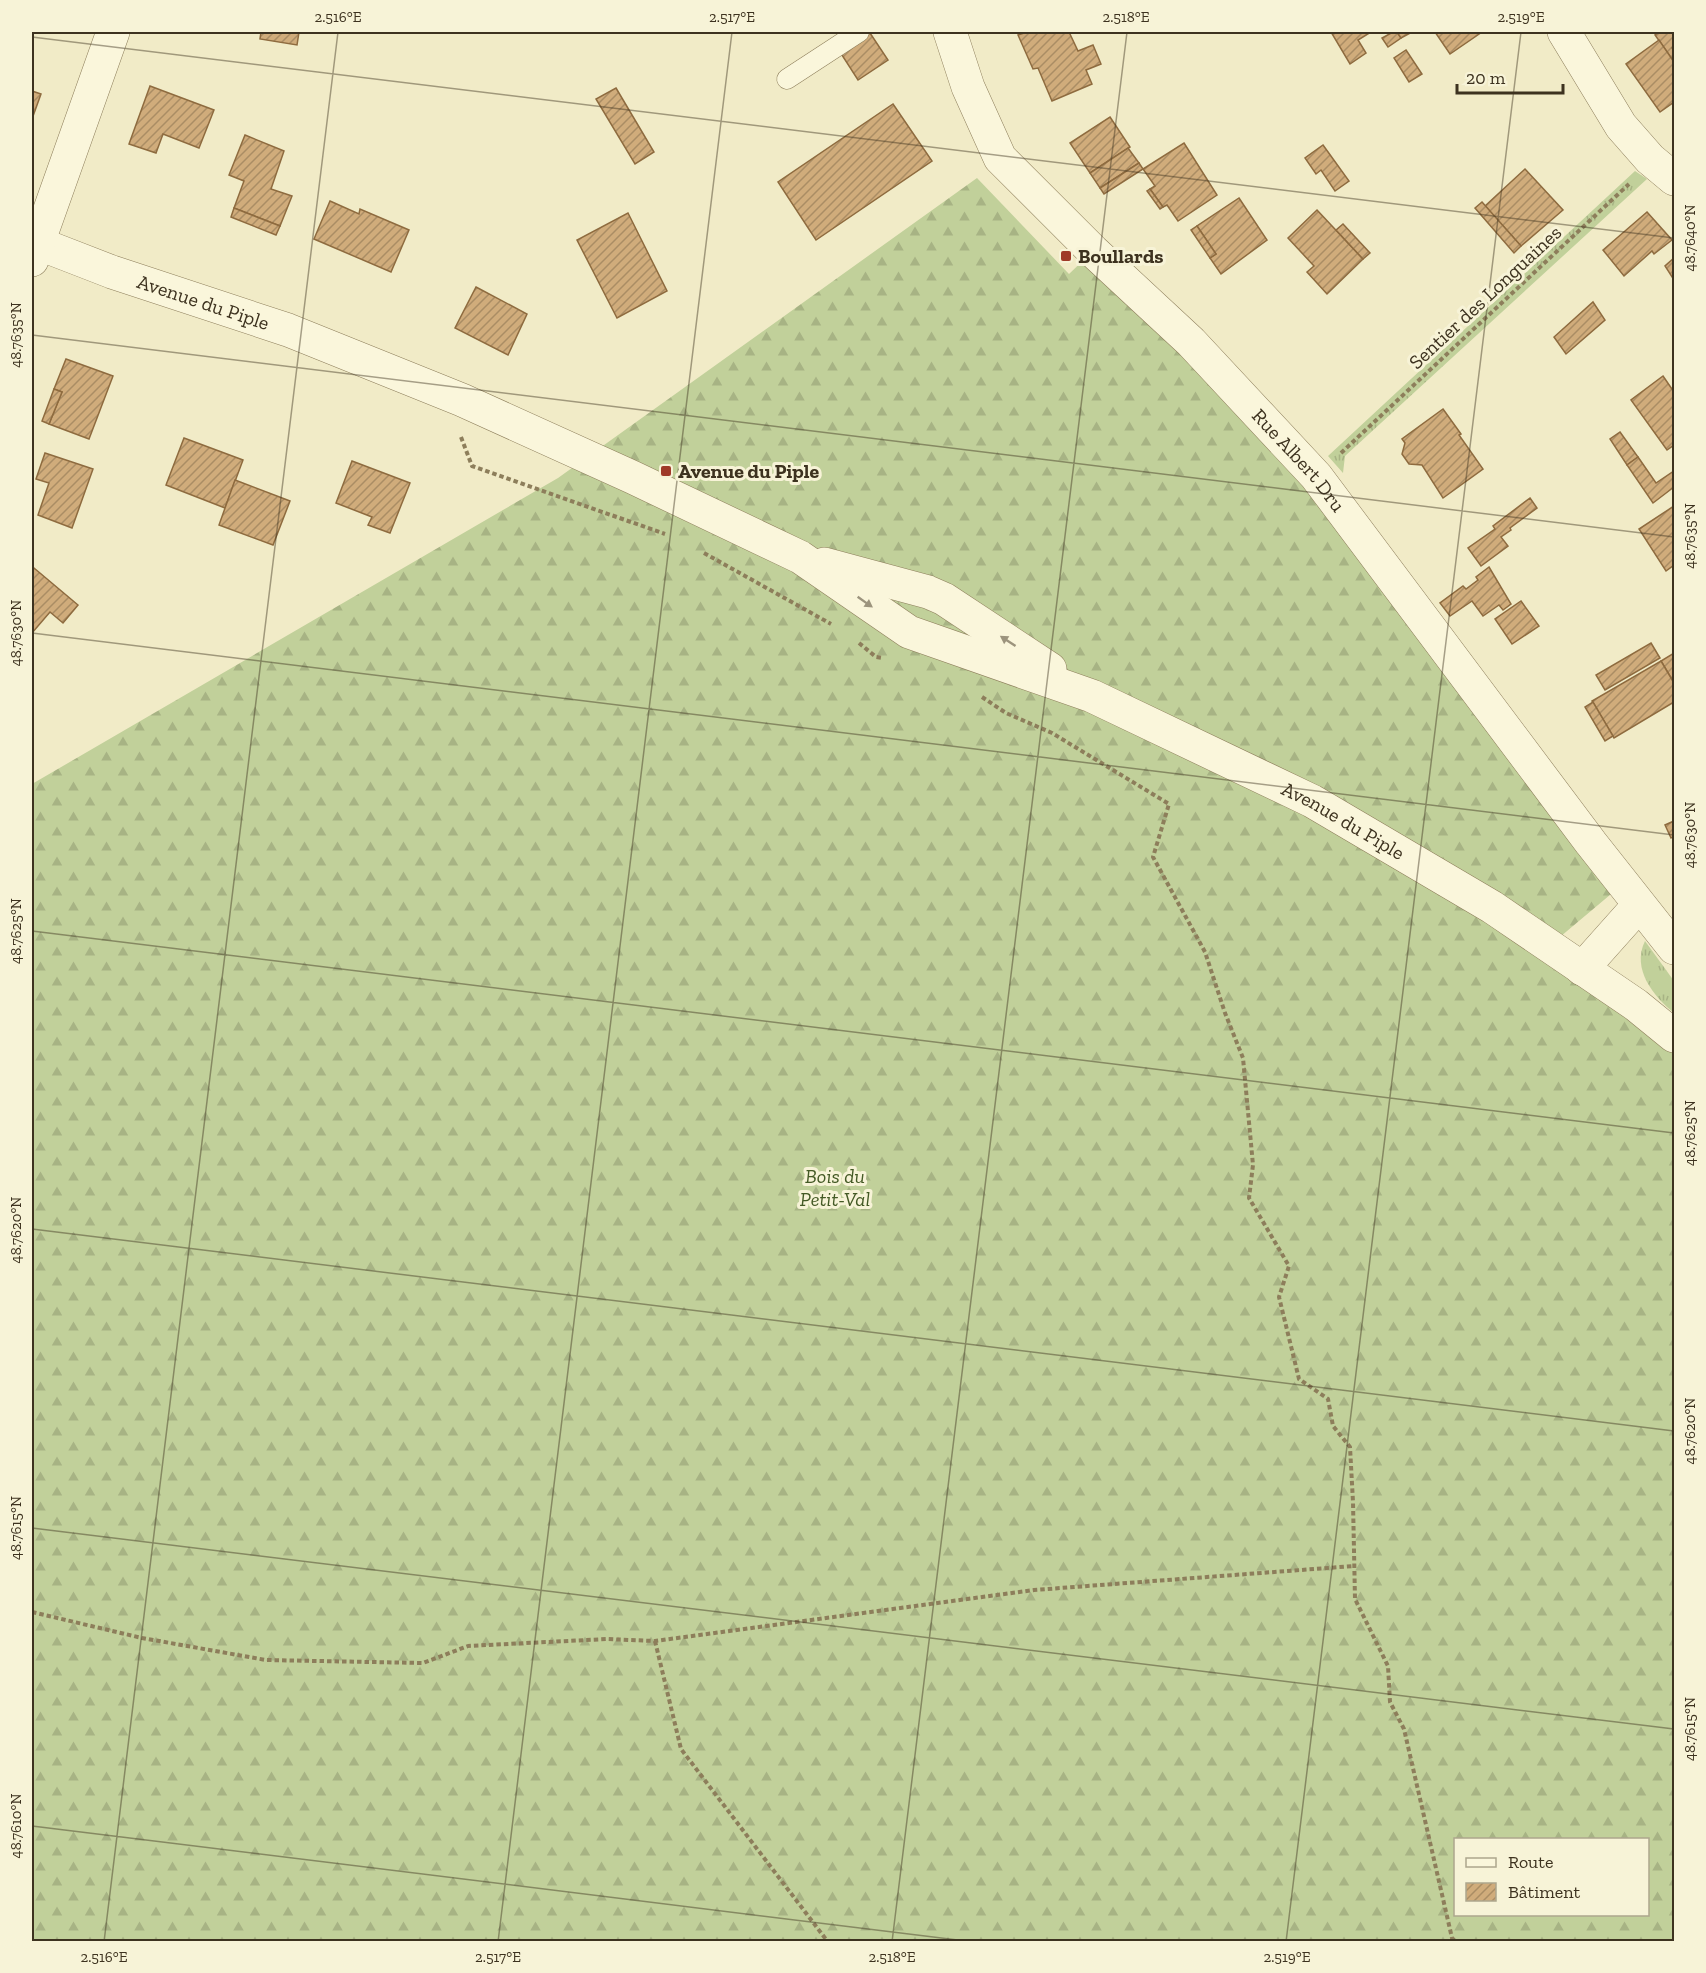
<svg xmlns="http://www.w3.org/2000/svg" width="1706" height="1973" font-family="'Zilla Slab',serif">
  <style>
    .grass { fill: url(#grass-tufts) }
    .forest { fill: url(#forest-firs); fill-rule: evenodd }
    .building { fill: url(#building-hatch); stroke: #8e6b3f; stroke-width: 1.5 }
    .lines { fill: none; stroke-linecap: round; stroke-linejoin: round }
    .lane-casing { stroke: #8d7e5b; stroke-width: 21 }
    .street-casing { stroke: #8d7e5b; stroke-width: 34 }
    .path { stroke: #8d7e5b; stroke-width: 4; stroke-dasharray: 4.5 3; stroke-linecap: butt }
    .lane { stroke: #faf6db; stroke-width: 20 }
    .street { stroke: #faf6db; stroke-width: 33 }
    .oneway { fill: #9c947d }
    .ticks { fill: none; stroke: #3d321f; stroke-width: 1.5; stroke-opacity: 0.45 }
    .poi-dot { fill: #9f3a28; stroke: #f7f3d7; stroke-width: 2 }
    .labels { text-anchor: middle; dominant-baseline: central; stroke-width: 6; stroke-linejoin: round; paint-order: stroke }
    .poi-label { font-size: 20px; font-weight: bold; fill: #3d321f; stroke: #f7f3d7; text-anchor: start }
    .street-label { font-size: 20px; fill: #3d321f; stroke: #f7f3d7 }
    .park-label { font-size: 20px; font-style: italic; fill: #445a25; stroke: #f7f3d7 }
    .neatline { fill: none; stroke: #3d321f; stroke-width: 2 }
    .ticks-label { font-size: 15px; text-anchor: middle; fill: #3d321f }
  </style>
  <defs>
    <pattern id="grass-tufts" width="24" height="20" patternUnits="userSpaceOnUse" patternTransform="scale(1.5)"><rect width="24" height="20" fill="#c1d09a"/><path d="M3 7l-1-3M5 7V3M7 7l1-3M15 17l-1-3M17 17v-4M19 17l1-3" fill="none" stroke="#a7b384"/></pattern>
    <pattern id="forest-firs" width="22" height="20" patternUnits="userSpaceOnUse" patternTransform="scale(1.5)"><rect width="22" height="20" fill="#c1d09a"/><path d="M5 1l3.5 6h-7zM16 11l3.5 6h-7z" fill="#a7b384"/></pattern>
    <pattern id="building-hatch" width="6" height="6" patternUnits="userSpaceOnUse" patternTransform="scale(1.5)"><rect width="6" height="6" fill="#d0ac7b"/><path d="M-1 1l2-2M0 6l6-6M5 7l2-2" fill="none" stroke="#aa8d64"/></pattern>
  </defs>
  <rect width="100%" height="100%" fill="#f1ebc7"/>
  <g class="grass">
    <path d="M1635,171L1647,179L1345,456L1343,473L1328,456Z"/>
    <path d="M1645,941L1674,981V1013C1654,997 1631,969 1645,941Z"/>
  </g>
  <path class="forest" d="M977,178L1069,274L1093,251L1191,342L1623,884L1548,947L1674,1036V1941H32V784L558,478ZM1456,1840H1648V1914H1456Z"/>
  <g class="building">
    <path d="M261,32H299L297,45L260,39Z"/>
    <path d="M1027,32H1069L1078,51L1093,45L1101,64L1086,70L1092,84L1052,101L1038,68L1033,69L1018,35Z"/>
    <path d="M1331,32H1371L1358,40L1366,53L1350,64Z"/>
    <path d="M1393,32H1397L1401,38L1388,47L1382,38Z"/>
    <path d="M1397,32H1412L1401,38Z"/>
    <path d="M1435,32H1482L1450,54Z"/>
    <path d="M1659,32H1674V46L1672,48L1674,52V62L1655,35Z"/>
    <path d="M870,33L888,60L858,80L840,52Z"/>
    <path d="M1659,40L1674,62V102L1660,112L1626,64Z"/>
    <path d="M1406,50L1422,74L1409,82L1394,58Z"/>
    <path d="M150,86L214,110L199,148L163,134L156,153L129,144Z"/>
    <path d="M616,88L654,152L635,164L596,99Z"/>
    <path d="M32,91L41,94L32,119Z"/>
    <path d="M893,104L932,161L816,240L778,182Z"/>
    <path d="M1110,117L1130,147L1090,173L1070,143Z"/>
    <path d="M245,135L284,151L271,189L292,196L280,226L234,208L244,181L229,175Z"/>
    <path d="M1184,143L1217,195L1178,221L1167,205L1163,207L1150,189L1155,186L1143,169Z"/>
    <path d="M1323,145L1349,181L1335,191L1321,170L1316,174L1305,158Z"/>
    <path d="M1128,148L1139,163L1100,188L1090,173Z"/>
    <path d="M1139,163L1143,169L1104,194L1100,188Z"/>
    <path d="M1525,169L1563,210L1521,246L1485,206Z"/>
    <path d="M1150,189L1163,207L1160,209L1147,191Z"/>
    <path d="M1239,198L1267,240L1221,274L1210,258L1216,254L1197,226Z"/>
    <path d="M330,201L359,214L360,209L409,230L391,272L314,239Z"/>
    <path d="M1482,202L1521,246L1514,253L1475,208Z"/>
    <path d="M234,208L280,226L276,235L231,217Z"/>
    <path d="M1317,210L1363,259L1327,294L1307,272L1314,266L1288,238Z"/>
    <path d="M1647,212L1672,240L1654,254L1652,251L1624,276L1603,250Z"/>
    <path d="M628,213L667,291L617,318L577,240Z"/>
    <path d="M1343,224L1370,253L1363,259L1336,230Z"/>
    <path d="M1197,226L1216,254L1210,258L1191,230Z"/>
    <path d="M1674,258V280L1665,266Z"/>
    <path d="M476,287L527,314L508,355L455,328Z"/>
    <path d="M1593,302L1605,320L1566,354L1554,337Z"/>
    <path d="M66,359L113,376L89,439L49,424L62,392L54,389Z"/>
    <path d="M1663,376L1674,392V445L1667,450L1631,400Z"/>
    <path d="M54,389L62,392L49,424L42,421Z"/>
    <path d="M1443,409L1461,434L1459,435L1483,469L1443,498L1422,465L1409,464L1402,454L1405,443L1402,439Z"/>
    <path d="M1620,432L1638,457L1627,465L1610,439Z"/>
    <path d="M184,438L243,460L225,508L166,485Z"/>
    <path d="M45,453L93,469L72,528L38,515L49,483L36,479Z"/>
    <path d="M1638,457L1656,483L1674,471V487L1653,503L1627,465Z"/>
    <path d="M352,461L410,483L390,533L368,525L372,517L336,503Z"/>
    <path d="M235,480L290,501L273,545L219,525Z"/>
    <path d="M1530,498L1537,508L1510,528L1511,530L1501,537L1508,546L1481,566L1468,548L1495,529L1493,526Z"/>
    <path d="M1674,506V565L1666,571L1639,529Z"/>
    <path d="M1489,567L1511,604L1503,610L1499,605L1483,616L1472,601L1450,616L1440,603L1463,586L1466,589L1478,580L1476,577Z"/>
    <path d="M34,568L78,605L63,623L50,612L32,633V571Z"/>
    <path d="M1521,601L1539,626L1512,644L1495,619Z"/>
    <path d="M1651,643L1660,658L1605,690L1596,675Z"/>
    <path d="M1674,653V683L1661,661Z"/>
    <path d="M1661,661L1674,683V702L1614,738L1592,701Z"/>
    <path d="M1593,702L1613,736L1605,741L1585,707Z"/>
    <path d="M1674,821V836L1671,838L1665,825Z"/>
  </g>
  <g class="lines">
    <defs>
      <path id="lane" d="M787,79L859,32"/>
      <g id="street">
        <path id="s1" d="M950,32L968,87L1000,158L1093,251L1191,342L1316,476L1591,843L1674,948"/>
        <path d="M1564,32L1621,126L1650,159L1674,179"/>
        <path id="s2" d="M32,241L112,272L288,330L462,400L632,477L800,557L909,632L1092,696L1312,801L1492,907L1636,1005L1674,1036"/>
        <path d="M32,260L113,32"/>
        <path d="M824,564L928,592L944,599L1050,669"/>
        <path d="M1582,969L1639,905"/>
      </g>
    </defs>
    <use href="#lane" class="lane-casing"/>
    <use href="#street" class="street-casing"/>
    <g class="path">
      <path d="M461,437L472,466L665,534"/>
      <path d="M1341,453L1629,184"/>
      <path d="M704,553L831,624"/>
      <path d="M859,643L876,657L883,658"/>
      <path d="M982,697L1006,713L1052,733L1169,804L1153,857L1205,952L1225,1013L1243,1058L1253,1165L1249,1198L1289,1266L1279,1297L1299,1379L1328,1399L1333,1426L1350,1447L1353,1502L1355,1599L1388,1666L1390,1702L1404,1729L1452,1938L1456,1942"/>
      <path d="M32,1612L142,1638L266,1660L423,1663L468,1646L607,1639L655,1641L1034,1590L1354,1566"/>
      <path d="M655,1641L681,1749L828,1942"/>
    </g>
    <use href="#lane" class="lane"/>
    <use href="#street" class="street"/>
  </g>
  <defs><path id="oneway-solid" d="M-6-.8H1V-3.2L6.5 0L1 3.2V.8H-6Z" transform="scale(1.5)"/></defs>
  <g class="oneway">
    <use href="#oneway-solid" transform="translate(865 602) rotate(35)"/>
    <use href="#oneway-solid" transform="translate(1008 641) rotate(-147)"/>
  </g>
  <path class="ticks" d="M32,37L1674,238M32,335L1674,537M32,633L1674,835M32,931L1674,1133M32,1229L1674,1431M32,1528L1674,1729M32,1826L974,1942M104,1942L338,32M498,1942L732,32M892,1942L1127,32M1286,1942L1521,32"/>
  <g class="poi-dot">
    <rect x="1060" y="250" width="12" height="12" rx="3"/>
    <rect x="660" y="465" width="12" height="12" rx="3"/>
  </g>
  <g class="labels">
    <g class="poi-label">
      <text x="1078" y="256">Boullards</text>
      <text x="678" y="471">Avenue du Piple</text>
    </g>
    <g class="street-label">
      <text transform="translate(1485 297) rotate(-43)">Sentier des Longuaines</text>
      <text stroke="none"><textPath href="#s2" startOffset="182">Avenue du Piple</textPath></text>
      <text stroke="none"><textPath href="#s1" startOffset="561">Rue Albert Dru</textPath></text>
      <text stroke="none"><textPath href="#s2" startOffset="1438">Avenue du Piple</textPath></text>
    </g>
    <g class="park-label">
      <text x="835" y="1176">Bois du<tspan x="835" dy="23">Petit-Val</tspan></text>
    </g>
  </g>
  <rect width="1706" height="1973" fill="none" stroke="#f7f3d7" stroke-width="66"/>
  <rect x="1454" y="1838" width="195" height="78" fill="#f7f3d7" stroke="#ada68d" stroke-width="1.5"/>
  <rect x="1466" y="1858" width="30" height="9" fill="#faf6db" stroke="#ada68d" stroke-width="1.5"/>
  <text x="1508" y="1868" font-size="18" fill="#3d321f">Route</text>
  <rect x="1466" y="1883" width="30" height="18" fill="url(#building-hatch)" stroke="#ada68d" stroke-width="1.5"/>
  <text x="1508" y="1898" font-size="18" fill="#3d321f">Bâtiment</text>
  <path d="M1457 84v9h106v-9" fill="none" stroke="#3d321f" stroke-width="3"/>
  <text x="1466" y="84" font-size="18" fill="#3d321f" stroke="#f7f3d7" stroke-width="4.5" paint-order="stroke">20 m</text>
  <rect x="33" y="33" width="1640" height="1907" class="neatline"/>
  <g class="ticks-label">
    <text x="338" y="22">2.516°E</text>
    <text x="732" y="22">2.517°E</text>
    <text x="1126" y="22">2.518°E</text>
    <text x="1521" y="22">2.519°E</text>
    <text transform="translate(1690 238) rotate(-90)" y="5">48.7640°N</text>
    <text transform="translate(16 335) rotate(-90)" y="5">48.7635°N</text>
    <text transform="translate(1690 536) rotate(-90)" y="5">48.7635°N</text>
    <text transform="translate(16 633) rotate(-90)" y="5">48.7630°N</text>
    <text transform="translate(1690 835) rotate(-90)" y="5">48.7630°N</text>
    <text transform="translate(16 931) rotate(-90)" y="5">48.7625°N</text>
    <text transform="translate(1690 1133) rotate(-90)" y="5">48.7625°N</text>
    <text transform="translate(16 1230) rotate(-90)" y="5">48.7620°N</text>
    <text transform="translate(1690 1431) rotate(-90)" y="5">48.7620°N</text>
    <text transform="translate(16 1528) rotate(-90)" y="5">48.7615°N</text>
    <text transform="translate(1690 1729) rotate(-90)" y="5">48.7615°N</text>
    <text transform="translate(16 1826) rotate(-90)" y="5">48.7610°N</text>
    <text x="104" y="1962">2.516°E</text>
    <text x="498" y="1962">2.517°E</text>
    <text x="892" y="1962">2.518°E</text>
    <text x="1287" y="1962">2.519°E</text>
  </g>
</svg>
